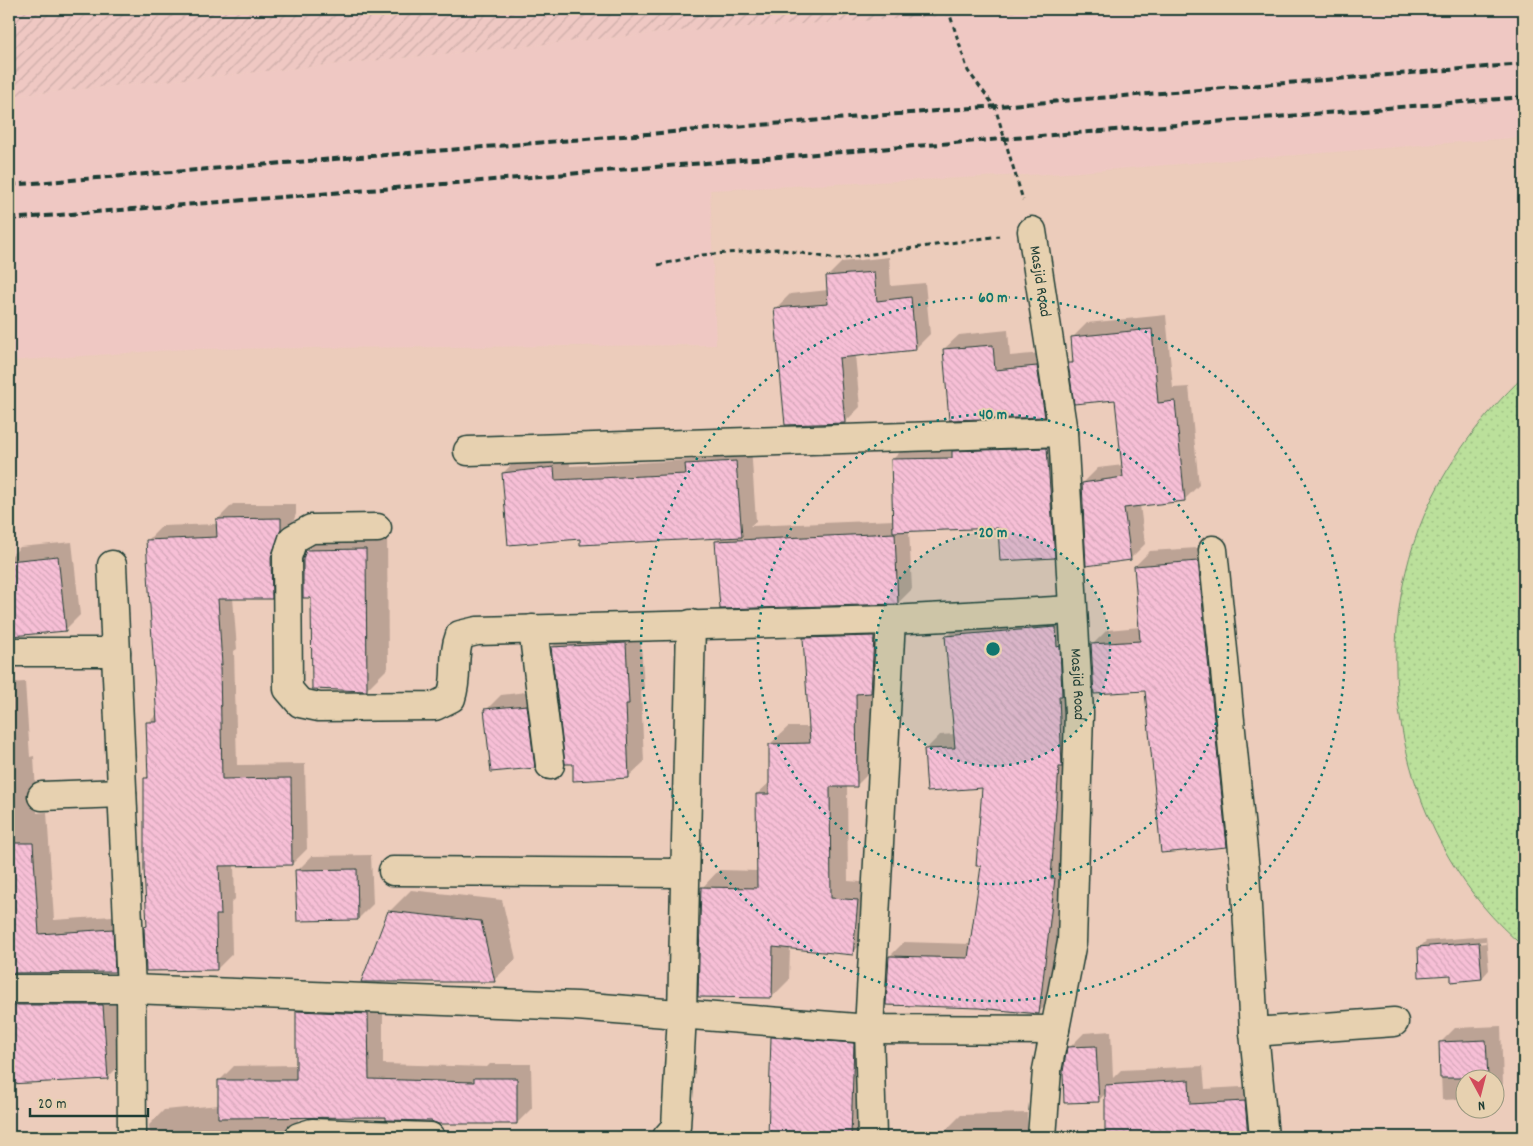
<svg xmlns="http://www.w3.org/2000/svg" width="1533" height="1146" font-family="Dekko,sans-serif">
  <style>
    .built { fill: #efc8c3 }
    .industrial { fill: url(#industrial-furrows) }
    .grass { fill: url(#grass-dots); stroke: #6d8e68 }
    .shadow { fill: #0003; fill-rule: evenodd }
    .building { fill: url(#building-back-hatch); stroke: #1f3d34 }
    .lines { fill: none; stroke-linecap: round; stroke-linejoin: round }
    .minor-casing { stroke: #1f3d34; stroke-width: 31 }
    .path { stroke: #1f3d34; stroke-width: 3; stroke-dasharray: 5 4; stroke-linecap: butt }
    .minor { stroke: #e7d1b0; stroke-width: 28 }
    .rail { stroke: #1f3d34; stroke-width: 4; stroke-dasharray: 8 4; stroke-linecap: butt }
    .ring { fill: none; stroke: #0f766e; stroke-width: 2.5; stroke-dasharray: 2.5 5 }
    .labels { text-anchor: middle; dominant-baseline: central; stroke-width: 4; stroke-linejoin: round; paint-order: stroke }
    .street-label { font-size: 16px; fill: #1f3d34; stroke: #e7d1b0 }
    .centre { fill: #0f766e; stroke: #e7d1b0; stroke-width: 2.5 }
    .ring-label { font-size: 15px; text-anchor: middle; font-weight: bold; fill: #0f766e; stroke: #e7d1b0; stroke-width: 4; stroke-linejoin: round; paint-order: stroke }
  </style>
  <defs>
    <pattern id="industrial-furrows" width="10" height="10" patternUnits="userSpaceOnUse" patternTransform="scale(1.25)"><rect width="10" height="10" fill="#efc8c3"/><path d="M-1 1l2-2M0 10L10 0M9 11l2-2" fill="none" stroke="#ccada8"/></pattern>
    <pattern id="grass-dots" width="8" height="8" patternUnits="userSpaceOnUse" patternTransform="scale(1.25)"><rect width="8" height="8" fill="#bbe09b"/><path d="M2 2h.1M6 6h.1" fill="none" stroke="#a0c186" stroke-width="1.8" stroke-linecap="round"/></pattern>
    <pattern id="building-back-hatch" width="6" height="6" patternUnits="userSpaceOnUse" patternTransform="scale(1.25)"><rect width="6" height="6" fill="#f7bfd6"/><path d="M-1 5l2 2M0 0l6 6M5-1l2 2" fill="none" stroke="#d3a5b8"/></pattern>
  </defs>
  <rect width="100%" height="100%" fill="#ecccbb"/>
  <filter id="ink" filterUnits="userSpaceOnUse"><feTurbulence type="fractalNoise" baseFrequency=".02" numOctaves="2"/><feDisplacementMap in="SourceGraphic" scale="10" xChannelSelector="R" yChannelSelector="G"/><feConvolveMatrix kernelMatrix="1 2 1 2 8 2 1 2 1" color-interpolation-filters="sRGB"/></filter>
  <g filter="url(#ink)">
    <path class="built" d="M1079,9H1524V137L1066,173L710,190L716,345L186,349L9,361V96L690,30Z"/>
    <path class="industrial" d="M9,9H1079L690,30L9,96Z"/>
    <path class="grass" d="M1524,376V947C1403,846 1363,660 1424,516C1447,462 1482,416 1524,376Z"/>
    <g class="shadow">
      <path d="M889,257L891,286L925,283L930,334L915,349L855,355L860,407L845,422L786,424L775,309L790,294L829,290L827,277L842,262Z"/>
      <path d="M1166,315L1173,388L1189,387L1199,485L1184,500L1140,505L1145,544L1130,559L1083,483L1098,468L1123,465L1116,398L1070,364L1074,359L1072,338L1087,323Z"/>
      <path d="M1008,330L1010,356L1052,352L1059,401L1044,416L944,349L959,335Z"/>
      <path d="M1062,434L1069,542L1054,557L999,527L909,530L912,589L898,603L716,541L721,537L581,538L503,473L518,458L569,453L570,466L692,460L702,450L751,446L756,521L750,526L894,520L892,460L907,445Z"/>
      <path d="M233,504H296V514L286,541V582L271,597L233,598L237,649L234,651L237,765L305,764L307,849L292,864L234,865L235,899L231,903L232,954L217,969L145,927L148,924L145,779L149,775L148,723L158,713L147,541L162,526L218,524V519Z"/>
      <path d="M387,528L388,668L366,690L307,551L329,529Z"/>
      <path d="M72,542L80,615L65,630L13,635L9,595V558L20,547Z"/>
      <path d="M1213,547L1241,831L1226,846L1146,690L1092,645L1107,630L1140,627L1135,566L1150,551Z"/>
      <path d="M1070,613L1069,864L1053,998L1038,1013L979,1007L890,956L904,942L971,944L983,865V787L925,750L940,735L955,734L947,637L961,622Z"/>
      <path d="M891,619L888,674L873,690V769L856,786H847L848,881L874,883L870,936L852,953L790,948L789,980L772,997L702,888L719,870L758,871L757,794L771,781L770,744L788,727H810L805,638L822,621Z"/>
      <path d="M640,628L644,688L641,691L644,762L629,776L574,762L552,647L567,632Z"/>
      <path d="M25,682L30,757L34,756L37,813L47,812L54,920L127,915L129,956L114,971L9,972V683Z"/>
      <path d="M541,690L549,752L534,767L486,710L501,695Z"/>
      <path d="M371,855L373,904L358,919L297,871L312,856Z"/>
      <path d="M411,890L502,900L516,959L494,980L389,912Z"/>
      <path d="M1486,936L1489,970L1482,978L1452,974L1419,948L1426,941ZM1485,941L1486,943L1425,948V946Z"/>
      <path d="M9,977L118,990L122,1063L107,1078L9,1082Z"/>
      <path d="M312,996L383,999V1064L487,1067L490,1064H531L532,1108L517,1123L440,1124L431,1120L312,1116L298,1120L299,1127L310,1137H150L149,1125L164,1110L219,1105V1081L234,1066L297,1065V1011Z"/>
      <path d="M791,1019L872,1025L869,1137H770L772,1038Z"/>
      <path d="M1501,1026L1503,1084L1496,1091V1078H1466V1099L1442,1100L1440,1043L1455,1028Z"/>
      <path d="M1111,1031L1113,1078L1121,1070L1203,1066L1205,1089L1259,1086L1273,1137H1107L1106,1093L1099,1100L1069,1048L1084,1033Z"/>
      <path d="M1027,1113V1137H946V1130L961,1115Z"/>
    </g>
    <g class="building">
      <path d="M874,272L877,301L911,297L916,350L839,358L845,423L785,425L774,308L828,304L826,276Z"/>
      <path d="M1152,329L1158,403L1175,401L1185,501L1124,508L1131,560L1086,566L1082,483L1123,477L1115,400L1074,404L1068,363H1073L1071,337Z"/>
      <path d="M993,345L995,370L1037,366L1045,417L949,420L943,349Z"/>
      <path d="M1047,448L1055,558L1000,561L998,528L893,532L891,459L952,458V451Z"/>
      <path d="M736,461L742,537L580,545V539L508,545L502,473L554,467L555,480L686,474L685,464Z"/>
      <path d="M281,518V530L271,557L272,599H218L222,665H220L222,779L291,778L292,865L219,866L221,915H216L217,970L146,971L144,927L147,926L144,869V778H148L146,722H157L146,540L217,537L216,519Z"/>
      <path d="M895,533L898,604L720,609L715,541Z"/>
      <path d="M366,549L367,691L312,689L311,598H303V559L306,550Z"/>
      <path d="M58,556L66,631L12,636L9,607V561Z"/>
      <path d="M1198,561L1227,847L1161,853L1145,691L1094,694L1091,644L1140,641L1134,566Z"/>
      <path d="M1056,627L1057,647L1060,646L1062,696H1059L1062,767H1059L1051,878H1055L1039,1014L979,1008L886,1005L889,956L968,958L981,866H976L982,788L927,792L924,749L955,748L945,636Z"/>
      <path d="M874,636L871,693L856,694L857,787H830L831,898L858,900L853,955L773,947L772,998L698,997L701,887L757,888L756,794H769V744L810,743L803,638Z"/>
      <path d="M626,643L629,704H626L629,778L573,781V764H565L551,647Z"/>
      <path d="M527,705L535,768L491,772L484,709Z"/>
      <path d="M9,843H33L39,934L113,929L115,972L9,973Z"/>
      <path d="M357,869L358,920L297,921L295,870Z"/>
      <path d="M388,911L481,921L495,982H361Z"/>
      <path d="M1479,942L1482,979L1451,982V975L1419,977L1418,947Z"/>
      <path d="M9,1005H103L108,1079L9,1084Z"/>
      <path d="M296,1011L368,1014L369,1079L474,1082V1078H517V1124H439L431,1121L386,1120V1117L218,1118V1080H296Z"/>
      <path d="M771,1037L854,1043L851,1137H768Z"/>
      <path d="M1486,1040L1488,1078H1440L1439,1042Z"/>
      <path d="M1096,1046L1099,1102L1064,1103L1063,1072L1067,1047Z"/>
      <path d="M1189,1080L1190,1104L1245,1101L1248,1137H1105V1085Z"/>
    </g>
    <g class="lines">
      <defs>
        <g id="minor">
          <path id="s1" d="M1032,231L1063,432L1079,713L1072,942L1047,1070L1042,1137"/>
          <path d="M468,451L1063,432"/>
          <path d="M377,528L311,529L293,539L287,557L288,689L300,703L319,707L435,706L451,698C459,674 451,659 460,635L477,631L891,620L1072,610"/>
          <path d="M1213,550L1245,871L1254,1032L1264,1137"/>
          <path d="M112,565L131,989L132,1137"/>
          <path d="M533,629L550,765"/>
          <path d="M9,652H116"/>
          <path d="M42,796L122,793"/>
          <path d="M393,871L685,873"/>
          <path d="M9,989H131L577,1006L869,1029L1055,1030"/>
          <path d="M1254,1032L1394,1022"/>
          <path d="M299,1137L312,1133L430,1137"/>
          <path d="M667,1137L676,1127L682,1014L691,624"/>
          <path d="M872,1137L869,1029L891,620"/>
        </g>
      </defs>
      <use href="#minor" class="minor-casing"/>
      <g class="path">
        <path d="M948,9L968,71L995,107L1023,200"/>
        <path d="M658,265L702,255L777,249L837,259L999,236"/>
      </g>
      <use href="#minor" class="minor"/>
      <g class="rail">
        <path d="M9,185L1524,64"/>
        <path d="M9,219L1524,97"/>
      </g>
    </g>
  </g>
  <circle cx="993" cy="649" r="117" fill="#0f766e" fill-opacity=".12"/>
  <g class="ring">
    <circle cx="993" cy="649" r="117"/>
    <circle cx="993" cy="649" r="235"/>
    <circle cx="993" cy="649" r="352"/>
  </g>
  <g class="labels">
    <g class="street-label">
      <text stroke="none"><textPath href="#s1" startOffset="51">Masjid Road</textPath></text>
      <text stroke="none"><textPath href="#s1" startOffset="456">Masjid Road</textPath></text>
    </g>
  </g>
  <circle cx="993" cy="649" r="8" class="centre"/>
  <g class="ring-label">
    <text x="993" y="302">60 m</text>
    <text x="993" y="419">40 m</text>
    <text x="993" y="537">20 m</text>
  </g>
  <rect width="1533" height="1146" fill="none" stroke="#e7d1b0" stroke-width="30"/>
  <rect x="15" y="15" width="1503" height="1116" fill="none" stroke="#1f3d34" stroke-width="2" filter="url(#ink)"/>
  <g transform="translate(1480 1094) rotate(173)"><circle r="24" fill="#e7d1b0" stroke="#97967e"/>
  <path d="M0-4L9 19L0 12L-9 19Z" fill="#d1495b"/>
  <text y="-8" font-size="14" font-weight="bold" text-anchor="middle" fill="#1f3d34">N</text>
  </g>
  <path d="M30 1108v8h118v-8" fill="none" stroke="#1f3d34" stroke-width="2.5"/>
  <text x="38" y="1108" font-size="15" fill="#1f3d34" stroke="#e7d1b0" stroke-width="4" paint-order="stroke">20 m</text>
</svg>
